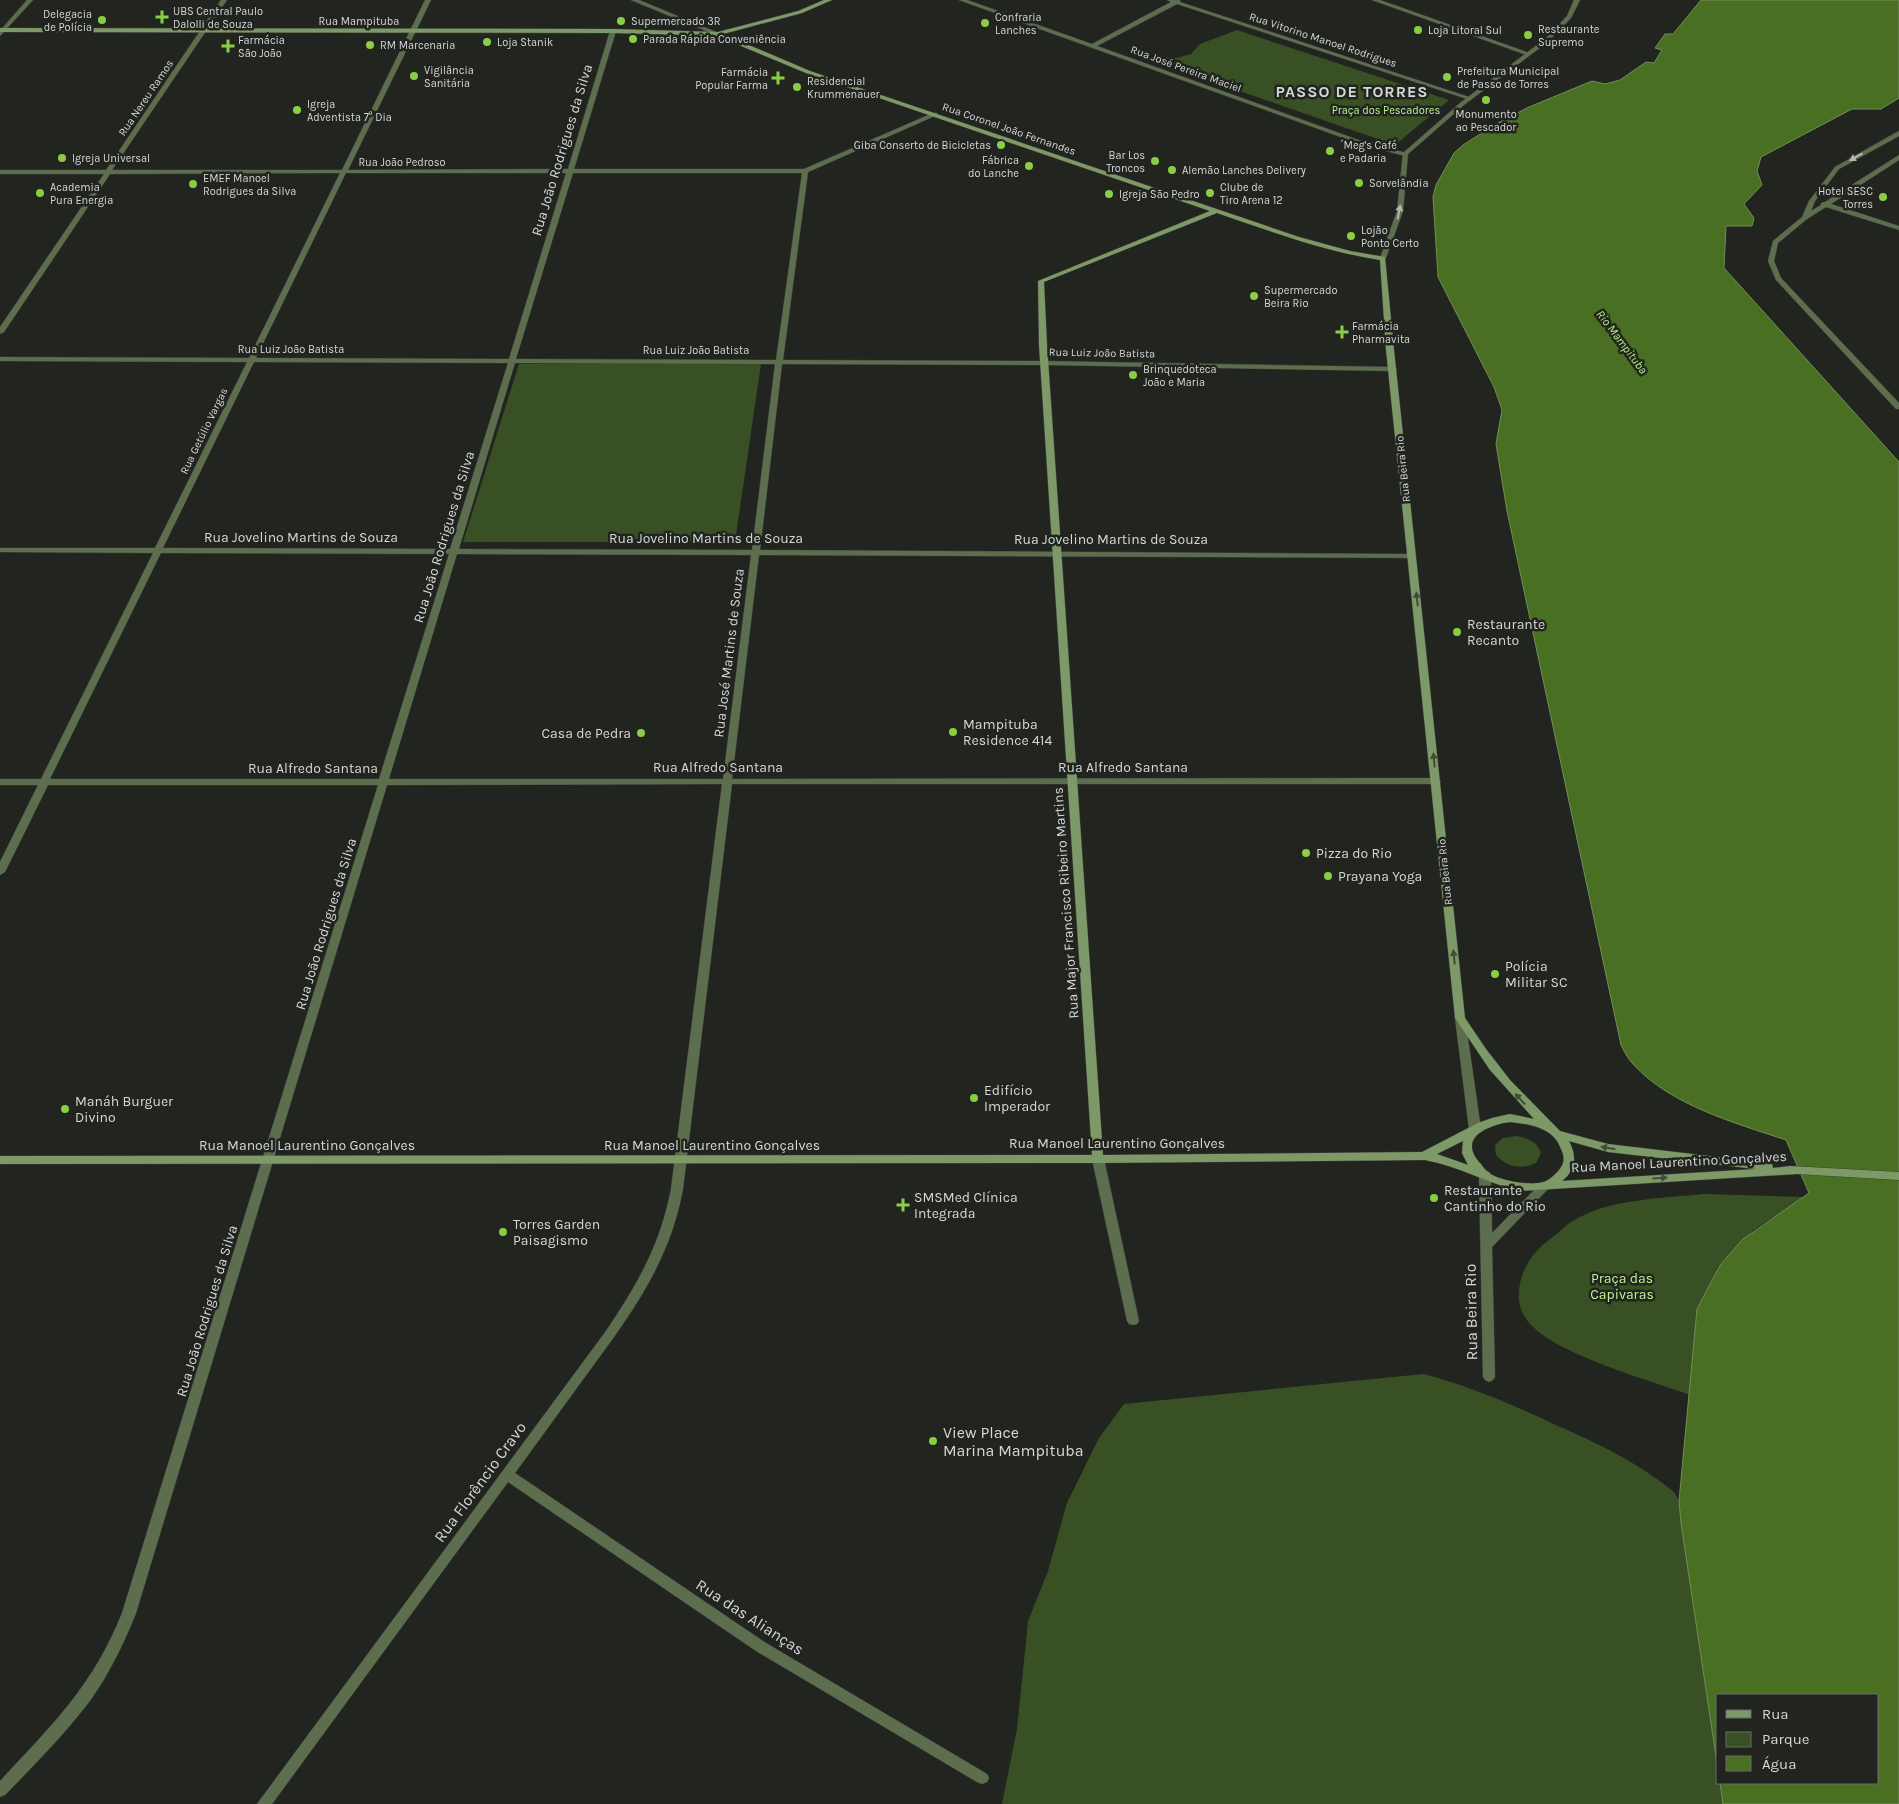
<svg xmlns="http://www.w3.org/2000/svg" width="1899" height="1804" font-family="Karla,sans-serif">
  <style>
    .green { fill: #395024 }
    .water { fill: #486f22; stroke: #738e58 }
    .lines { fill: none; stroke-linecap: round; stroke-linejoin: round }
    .minor-casing { stroke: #3f413d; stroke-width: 1 }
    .tertiary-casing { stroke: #3f413d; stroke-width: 1 }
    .secondary-casing { stroke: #3f413d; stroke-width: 1 }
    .minor { fill: #5d6e4f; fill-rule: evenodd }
    .tertiary { fill: #5d6e4f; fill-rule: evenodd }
    .secondary { fill: #7d9967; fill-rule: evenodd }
    .oneway { fill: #b2b8ad }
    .oneway2 { fill: #424d39 }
    .poi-dot { fill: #8ace47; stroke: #222420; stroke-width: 2 }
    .labels { text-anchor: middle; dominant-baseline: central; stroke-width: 5; stroke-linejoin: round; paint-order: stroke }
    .far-poi-label { font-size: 11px; fill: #d6d8d5; stroke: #222420; text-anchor: start }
    .far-street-label { font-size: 11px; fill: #d6d8d5; stroke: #222420 }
    .far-park-label { font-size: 11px; fill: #bcf58e; stroke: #222420 }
    .far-water-label { font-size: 12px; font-style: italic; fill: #b5ee87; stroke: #222420 }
    .street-label { font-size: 14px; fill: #d6d8d5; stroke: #222420 }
    .poi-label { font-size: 14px; fill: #d6d8d5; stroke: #222420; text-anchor: start }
    .park-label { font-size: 14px; fill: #bcf58e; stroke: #222420 }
    .far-district-label { font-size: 16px; font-weight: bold; letter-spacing: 1px; fill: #d6d8d5; stroke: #222420 }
    .near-street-label { font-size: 16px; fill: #d6d8d5; stroke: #222420 }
    .near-poi-label { font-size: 16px; fill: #d6d8d5; stroke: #222420; text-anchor: start }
  </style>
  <rect width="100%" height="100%" fill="#222420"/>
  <g class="green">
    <path d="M1237,30L1449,100L1395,145L1153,61L1161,57L1177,58L1191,54L1200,44Z"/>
    <path d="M519,364H761L735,542H463Z"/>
    <path d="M1516,1136C1528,1138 1537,1142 1541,1153L1536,1163C1522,1170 1506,1167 1496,1155L1495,1145L1503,1138Z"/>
    <path d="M1704,1194L1804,1197L1752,1231L1719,1265L1697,1309L1690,1395C1649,1380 1559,1355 1531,1325C1518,1311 1516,1295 1522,1276C1529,1256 1540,1246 1557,1234C1563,1228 1570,1222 1578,1218C1612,1199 1665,1198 1704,1194Z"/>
    <path d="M1423,1374C1470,1386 1514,1405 1558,1426C1601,1445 1637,1462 1674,1492L1679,1501L1681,1523L1718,1770V1783H1720L1723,1804H1002L1017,1729L1028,1621L1048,1571L1067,1503L1099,1438L1124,1404Z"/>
  </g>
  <path class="water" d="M1701,0H1899V98L1881,109H1852L1761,157L1757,171L1762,185L1744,204L1754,218L1752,226H1726L1724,268L1899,462V1804H1723L1720,1783H1878V1695H1718V1770L1681,1523L1679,1501L1697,1309L1720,1265L1743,1239L1809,1193L1786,1140C1735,1123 1670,1105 1633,1064C1628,1059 1624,1051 1621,1045L1507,511L1496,444L1502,410L1494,387L1438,277L1433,197L1436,185L1454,153L1463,145L1496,124L1529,107L1592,81L1605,84L1620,80L1646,62L1654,63L1662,50L1655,48L1665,34H1673Z"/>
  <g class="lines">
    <defs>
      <g id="minor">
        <path d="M27,0H33L0,36V31Z"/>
        <path d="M221,0H227L112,170H342L425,0H431L348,170L568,169L610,31L613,29L616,31L574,169H804L933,113H937V115L808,172L783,360L1044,361L1393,367L1397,369L1393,371L1044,365L782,364L760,550L1412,554L1416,556L1412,558L759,555L732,779L1436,778L1441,781L1436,784H732L683,1189C669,1264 631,1314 587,1374C563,1407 539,1440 515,1473L766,1643L987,1774L989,1778L987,1782L982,1784L977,1782L756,1651L508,1482L272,1804H257L606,1331C638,1283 660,1246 671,1189L722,784L387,785L136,1613C124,1643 110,1672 92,1698C66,1733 35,1764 5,1795L0,1797V1781C52,1725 93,1686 122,1613L378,785H48L5,872L0,875V862L38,785H0V779H41L153,553L0,552V548H155L247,362L0,361V357L249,358L340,173L110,174L4,332L0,334V327L104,174H0V170H106ZM346,173H566L509,359L256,358ZM573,173H802L776,360L516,359ZM254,362L508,363L450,549L163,548ZM515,363L775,364L752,550L459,549ZM161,553L449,554L379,779H50ZM457,554L751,555L723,779H389Z"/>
        <path d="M959,0H967L1092,44L1171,2L1167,0H1180V2L1472,98L1467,99L1177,4L1097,46L1367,143L1407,153L1408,154L1405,156L1363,145Z"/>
        <path d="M1372,0H1380L1532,54L1527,55Z"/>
        <path d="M1899,131V136L1839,169L1815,201L1811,211L1821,205V203L1825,202L1899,155V160L1831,204L1899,226V230L1826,207L1807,219L1778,243L1774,261L1781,278L1899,403V409H1896L1776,280L1768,261L1773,241L1802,217L1809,201L1835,167Z"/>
        <path d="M1460,1015L1465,1018L1481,1129L1479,1132H1471L1469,1129L1455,1018Z"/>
        <path d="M1098,1155L1102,1156L1104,1159L1139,1321L1137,1324L1133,1325L1129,1324L1127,1321L1092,1159L1094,1156Z"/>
        <path d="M1485,1171L1489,1172L1491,1175L1492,1233L1542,1182H1550L1552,1185L1492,1247L1495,1377L1493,1380L1489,1382L1485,1380L1483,1377L1479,1175L1481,1172Z"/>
      </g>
      <g id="tertiary">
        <path d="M631,0H639L721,34L716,35Z"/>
        <path d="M1574,0H1580L1571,18L1549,41L1464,105L1408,154L1403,211L1386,258L1381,259L1380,258L1397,211L1403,153L1460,103L1545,39L1567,16Z"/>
      </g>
      <path id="secondary" d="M824,0H832L802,13L723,34L810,71L1299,237L1350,251L1385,257L1394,350L1465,1018L1486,1049L1510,1080L1560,1131L1608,1144L1768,1163L1772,1164L1773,1168L1790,1166L1899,1172V1180L1797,1174L1520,1191C1487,1183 1458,1166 1425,1160L1098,1163L0,1164V1156L1092,1155L1039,345L1038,281L1210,211L806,73L717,36L613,33L0,32V28L613,29L718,32L798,11ZM1217,213C1270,231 1323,251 1380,260L1386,350L1455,1018L1490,1070L1534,1119L1510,1114L1492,1118L1478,1123L1422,1152L1103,1155L1047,345L1044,282ZM1510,1122C1530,1124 1554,1128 1561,1149C1564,1155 1565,1162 1561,1167C1558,1173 1549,1180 1544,1182C1531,1186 1498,1181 1488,1172C1486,1171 1483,1167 1481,1164C1456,1138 1488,1125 1510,1122ZM1463,1141L1462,1153L1468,1165L1437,1154ZM1569,1141L1608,1152L1756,1169L1562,1181C1576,1170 1577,1156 1569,1141Z"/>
    </defs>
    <use href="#minor" class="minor-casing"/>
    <use href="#tertiary" class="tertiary-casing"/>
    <use href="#secondary" class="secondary-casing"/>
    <use href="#minor" class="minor"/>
    <use href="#tertiary" class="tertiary"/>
    <use href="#secondary" class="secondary"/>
  </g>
  <defs><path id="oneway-solid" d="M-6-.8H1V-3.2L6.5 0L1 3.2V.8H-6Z" transform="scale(1.25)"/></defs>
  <g class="oneway">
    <use href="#oneway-solid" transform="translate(1856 157) rotate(151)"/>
    <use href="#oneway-solid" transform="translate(1399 212) rotate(-79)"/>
  </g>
  <g class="oneway2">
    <use href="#oneway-solid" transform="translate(1417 599) rotate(-96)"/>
    <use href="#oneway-solid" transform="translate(1434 760) rotate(-96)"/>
    <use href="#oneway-solid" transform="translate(1454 957) rotate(-96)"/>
    <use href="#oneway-solid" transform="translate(1520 1099) rotate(-133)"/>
    <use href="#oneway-solid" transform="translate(1608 1148) rotate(-170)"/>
    <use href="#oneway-solid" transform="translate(1660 1178) rotate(-3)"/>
  </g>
  <g class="poi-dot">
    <path d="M159.5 9.5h5v5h5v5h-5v5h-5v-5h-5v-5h5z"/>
    <circle cx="102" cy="20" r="5"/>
    <circle cx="621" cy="21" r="5"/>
    <circle cx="985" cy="23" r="5"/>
    <circle cx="1418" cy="30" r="5"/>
    <circle cx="1528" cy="35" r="5"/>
    <circle cx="633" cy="39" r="5"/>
    <circle cx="487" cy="42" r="5"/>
    <circle cx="370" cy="45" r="5"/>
    <path d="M225.5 38.5h5v5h5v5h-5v5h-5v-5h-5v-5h5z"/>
    <circle cx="414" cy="76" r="5"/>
    <circle cx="1447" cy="77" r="5"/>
    <path d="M775.5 70.5h5v5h5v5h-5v5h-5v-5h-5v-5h5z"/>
    <circle cx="797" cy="87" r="5"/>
    <circle cx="1486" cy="100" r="5"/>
    <circle cx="297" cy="110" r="5"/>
    <circle cx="1001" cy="145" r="5"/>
    <circle cx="1330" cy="151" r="5"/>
    <circle cx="62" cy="158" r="5"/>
    <circle cx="1155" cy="161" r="5"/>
    <circle cx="1029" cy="166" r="5"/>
    <circle cx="1172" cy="170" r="5"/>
    <circle cx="1359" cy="183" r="5"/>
    <circle cx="193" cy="184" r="5"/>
    <circle cx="40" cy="193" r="5"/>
    <circle cx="1210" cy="193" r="5"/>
    <circle cx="1109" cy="194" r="5"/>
    <circle cx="1883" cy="197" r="5"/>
    <circle cx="1351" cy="236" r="5"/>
    <circle cx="1254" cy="296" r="5"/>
    <path d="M1339.5 324.5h5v5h5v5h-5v5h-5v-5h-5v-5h5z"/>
    <circle cx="1133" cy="375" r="5"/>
    <circle cx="1457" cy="632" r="5"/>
    <circle cx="953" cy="732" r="5"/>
    <circle cx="641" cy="733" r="5"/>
    <circle cx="1306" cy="853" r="5"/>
    <circle cx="1328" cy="876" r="5"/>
    <circle cx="1495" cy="974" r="5"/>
    <circle cx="974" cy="1098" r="5"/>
    <circle cx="65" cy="1109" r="5"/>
    <circle cx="1434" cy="1198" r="5"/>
    <path d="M900.5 1197.5h5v5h5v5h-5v5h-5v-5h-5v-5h5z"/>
    <circle cx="503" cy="1232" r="5"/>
    <circle cx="933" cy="1441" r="5"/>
  </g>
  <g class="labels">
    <g class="far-poi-label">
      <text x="173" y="11">UBS Central Paulo<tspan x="173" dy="13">Dalolli de Souza</tspan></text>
      <text x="92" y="14" text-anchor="end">Delegacia<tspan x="92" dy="13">de Polícia</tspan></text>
      <text x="995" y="17">Confraria<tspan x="995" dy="13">Lanches</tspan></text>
      <text x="631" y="21">Supermercado 3R</text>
      <text x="1538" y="29">Restaurante<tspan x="1538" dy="13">Supremo</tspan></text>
      <text x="1428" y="30">Loja Litoral Sul</text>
      <text x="643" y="39">Parada Rápida Conveniência</text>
      <text x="238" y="40">Farmácia<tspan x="238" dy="13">São João</tspan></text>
      <text x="497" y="42">Loja Stanik</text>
      <text x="380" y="45">RM Marcenaria</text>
      <text x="424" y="70">Vigilância<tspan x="424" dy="13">Sanitária</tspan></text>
      <text x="1457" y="71">Prefeitura Municipal<tspan x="1457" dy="13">de Passo de Torres</tspan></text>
      <text x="768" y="72" text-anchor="end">Farmácia<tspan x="768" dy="13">Popular Farma</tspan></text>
      <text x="807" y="81">Residencial<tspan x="807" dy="13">Krummenauer</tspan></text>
      <text x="307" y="104">Igreja<tspan x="307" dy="13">Adventista 7° Dia</tspan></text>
      <text x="1486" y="114" text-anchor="middle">Monumento<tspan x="1486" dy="13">ao Pescador</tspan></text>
      <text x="991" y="145" text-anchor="end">Giba Conserto de Bicicletas</text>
      <text x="1340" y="145">´Meg's Café<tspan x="1340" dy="13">e Padaria</tspan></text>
      <text x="1145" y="155" text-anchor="end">Bar Los<tspan x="1145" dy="13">Troncos</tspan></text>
      <text x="72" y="158">Igreja Universal</text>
      <text x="1019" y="160" text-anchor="end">Fábrica<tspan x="1019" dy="13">do Lanche</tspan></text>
      <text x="1182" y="170">Alemão Lanches Delivery</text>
      <text x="203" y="178">EMEF Manoel<tspan x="203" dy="13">Rodrigues da Silva</tspan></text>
      <text x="1369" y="183">Sorvelândia</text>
      <text x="50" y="187">Academia<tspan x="50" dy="13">Pura Energia</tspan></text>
      <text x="1220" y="187">Clube de<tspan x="1220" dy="13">Tiro Arena 12</tspan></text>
      <text x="1873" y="191" text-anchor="end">Hotel SESC<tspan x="1873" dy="13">Torres</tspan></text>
      <text x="1119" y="194">Igreja São Pedro</text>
      <text x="1361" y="230">Lojão<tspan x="1361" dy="13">Ponto Certo</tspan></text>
      <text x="1264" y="290">Supermercado<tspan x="1264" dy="13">Beira Rio</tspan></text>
      <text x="1352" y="326">Farmácia<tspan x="1352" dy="13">Pharmavita</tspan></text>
      <text x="1143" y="369">Brinquedoteca<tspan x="1143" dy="13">João e Maria</tspan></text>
    </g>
    <g class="far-street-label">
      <text x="359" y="21">Rua Mampituba</text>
      <text transform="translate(1323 40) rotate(18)">Rua Vitorino Manoel Rodrigues</text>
      <text transform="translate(1186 69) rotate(20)">Rua José Pereira Maciel</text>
      <text transform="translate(146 98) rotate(-56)">Rua Nereu Ramos</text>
      <text transform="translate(1009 129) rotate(19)">Rua Coronel João Fernandes</text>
      <text x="402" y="162">Rua João Pedroso</text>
      <text x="291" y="349">Rua Luiz João Batista</text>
      <text x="696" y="350">Rua Luiz João Batista</text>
      <text transform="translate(1102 353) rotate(1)">Rua Luiz João Batista</text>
      <text transform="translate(204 431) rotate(-64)">Rua Getúlio Vargas</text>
      <text transform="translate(1403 469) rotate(-96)">Rua Beira Rio</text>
      <text transform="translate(1445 872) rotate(-96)">Rua Beira Rio</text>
    </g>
    <g class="far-park-label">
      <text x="1386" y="110">Praça dos Pescadores</text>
    </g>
    <g class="far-water-label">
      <text transform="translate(1622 342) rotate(53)">Rio Mampituba</text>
    </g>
    <g class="street-label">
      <text transform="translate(562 150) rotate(-73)">Rua João Rodrigues da Silva</text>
      <text x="301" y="537">Rua Jovelino Martins de Souza</text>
      <text transform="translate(444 537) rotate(-73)">Rua João Rodrigues da Silva</text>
      <text x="706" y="538">Rua Jovelino Martins de Souza</text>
      <text x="1111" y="539">Rua Jovelino Martins de Souza</text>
      <text transform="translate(729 653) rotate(-83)">Rua José Martins de Souza</text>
      <text x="718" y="767">Rua Alfredo Santana</text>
      <text x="1123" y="767">Rua Alfredo Santana</text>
      <text x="313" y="768">Rua Alfredo Santana</text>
      <text transform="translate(1066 903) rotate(-94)">Rua Major Francisco Ribeiro Martins</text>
      <text transform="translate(326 924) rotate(-73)">Rua João Rodrigues da Silva</text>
      <text x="1117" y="1143">Rua Manoel Laurentino Gonçalves</text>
      <text x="307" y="1145">Rua Manoel Laurentino Gonçalves</text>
      <text x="712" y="1145">Rua Manoel Laurentino Gonçalves</text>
      <text transform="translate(1679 1162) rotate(-3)">Rua Manoel Laurentino Gonçalves</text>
      <text transform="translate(207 1311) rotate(-73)">Rua João Rodrigues da Silva</text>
    </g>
    <g class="poi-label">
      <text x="1467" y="624">Restaurante<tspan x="1467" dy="16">Recanto</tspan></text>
      <text x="963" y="724">Mampituba<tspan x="963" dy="16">Residence 414</tspan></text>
      <text x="631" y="733" text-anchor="end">Casa de Pedra</text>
      <text x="1316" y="853">Pizza do Rio</text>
      <text x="1338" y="876">Prayana Yoga</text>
      <text x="1505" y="966">Polícia<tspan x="1505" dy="16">Militar SC</tspan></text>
      <text x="984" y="1090">Edifício<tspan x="984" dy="16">Imperador</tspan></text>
      <text x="75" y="1101">Manáh Burguer<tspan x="75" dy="16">Divino</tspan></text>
      <text x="1444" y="1190">Restaurante<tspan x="1444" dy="16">Cantinho do Rio</tspan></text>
      <text x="914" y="1197">SMSMed Clínica<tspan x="914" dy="16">Integrada</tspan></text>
      <text x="513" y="1224">Torres Garden<tspan x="513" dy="16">Paisagismo</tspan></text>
    </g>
    <g class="park-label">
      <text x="1622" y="1278">Praça das<tspan x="1622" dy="16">Capivaras</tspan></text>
    </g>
    <g class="far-district-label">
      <text x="1352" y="91">PASSO DE TORRES</text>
    </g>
    <g class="near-street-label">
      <text transform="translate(1471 1312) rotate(-91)">Rua Beira Rio</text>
      <text transform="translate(480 1482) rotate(-54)">Rua Florêncio Cravo</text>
      <text transform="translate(750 1617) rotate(33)">Rua das Alianças</text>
    </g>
    <g class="near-poi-label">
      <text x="943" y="1432">View Place<tspan x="943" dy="18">Marina Mampituba</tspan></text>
    </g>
  </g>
  <rect x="1716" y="1694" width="162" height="90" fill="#222420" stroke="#6a6c68"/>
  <rect x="1726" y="1710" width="25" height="8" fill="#7d9967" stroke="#6a6c68"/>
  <text x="1762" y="1719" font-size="15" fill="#d6d8d5">Rua</text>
  <rect x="1726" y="1732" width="25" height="15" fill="#395024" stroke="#6a6c68"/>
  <text x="1762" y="1744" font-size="15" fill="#d6d8d5">Parque</text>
  <rect x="1726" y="1756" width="25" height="15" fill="#486f22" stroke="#6a6c68"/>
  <text x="1762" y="1769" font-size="15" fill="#d6d8d5">Água</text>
</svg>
